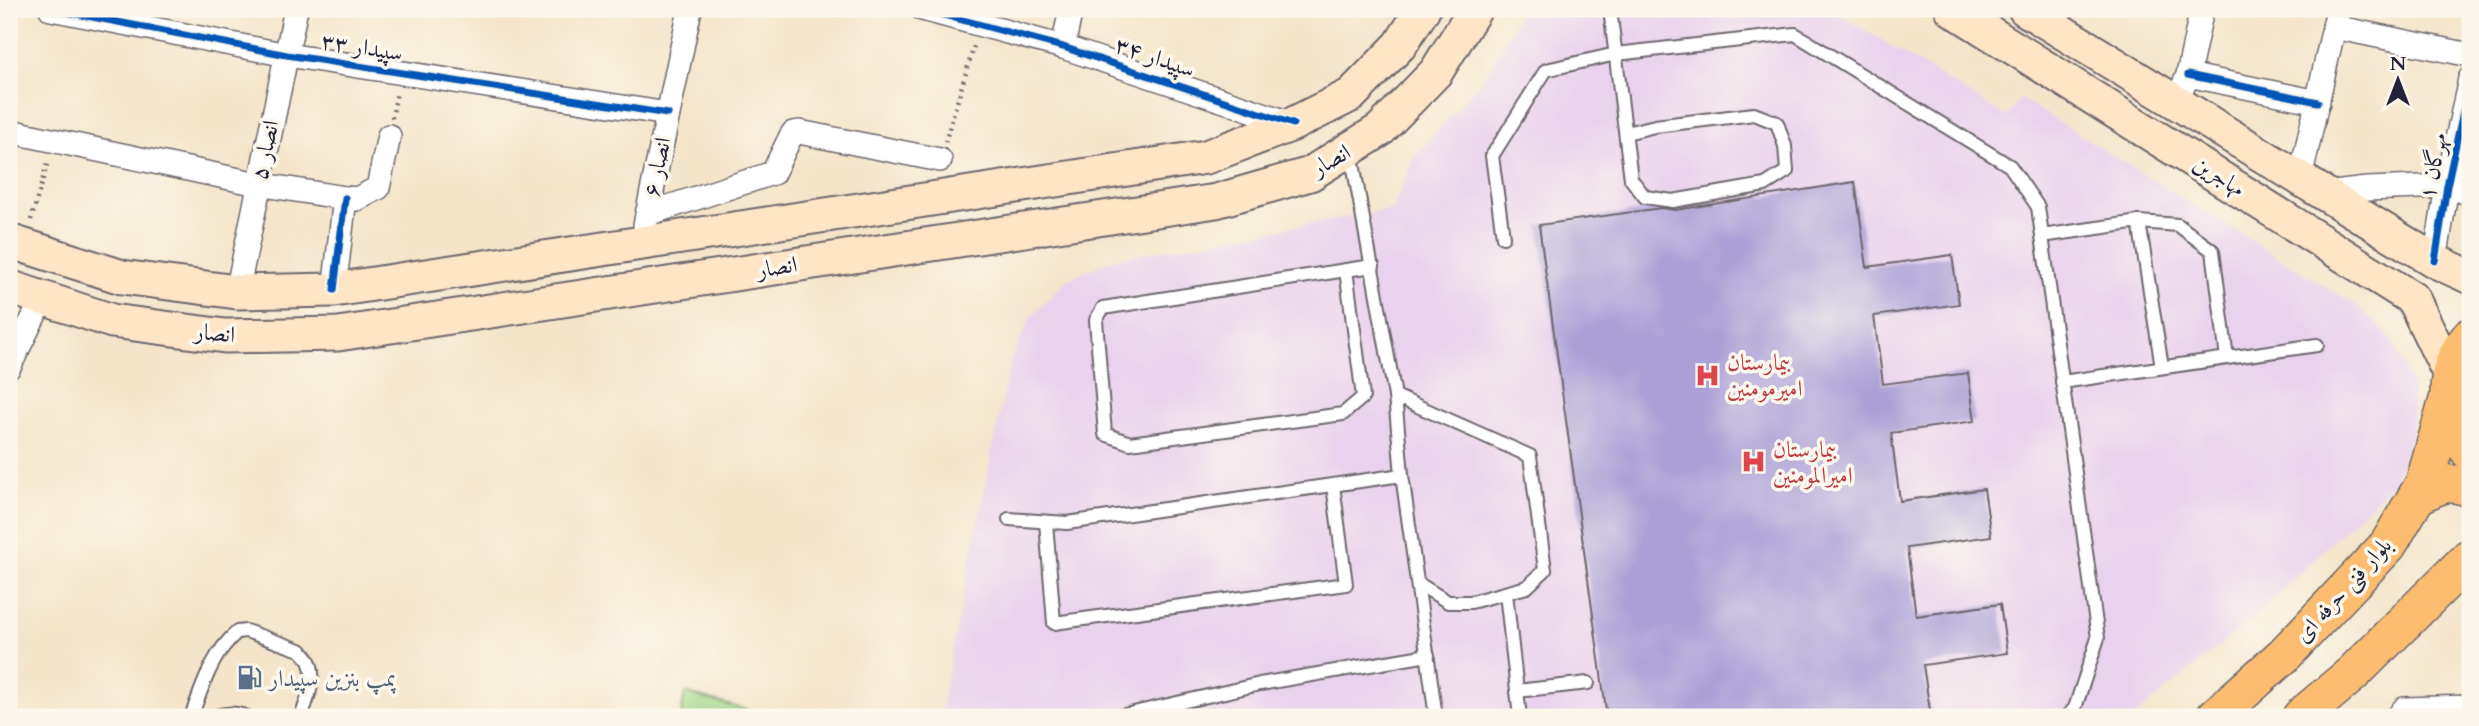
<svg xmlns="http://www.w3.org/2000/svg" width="2479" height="726" font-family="Cardo,Amiri,serif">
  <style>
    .built { fill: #e9d2ed }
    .green { fill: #a3d584; stroke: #627c60; stroke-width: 2 }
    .building { fill: #aba0d7 }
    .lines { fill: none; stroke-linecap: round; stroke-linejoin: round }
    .service-casing { stroke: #6c666d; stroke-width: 16 }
    .minor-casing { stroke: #6c666d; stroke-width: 26 }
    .secondary-casing { stroke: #6c666d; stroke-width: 37 }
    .primary-casing { stroke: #6c666d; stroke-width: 40 }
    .path { stroke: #6c666d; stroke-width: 4.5; stroke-dasharray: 2 5; stroke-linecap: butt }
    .service { stroke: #fff; stroke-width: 12 }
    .minor { stroke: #fff; stroke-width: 23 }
    .secondary { stroke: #fee5c5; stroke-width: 33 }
    .primary { stroke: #fcbd6f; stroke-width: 37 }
    .cycleway-casing { stroke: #fbf7ec; stroke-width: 11 }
    .cycleway { stroke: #0057b8; stroke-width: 7 }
    .labels { text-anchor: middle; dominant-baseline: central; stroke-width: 7; stroke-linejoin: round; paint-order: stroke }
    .street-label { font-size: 23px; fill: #22223b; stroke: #fbf7ec }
    .health-label { font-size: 23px; fill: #be3a42; stroke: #fbf7ec; text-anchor: start }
    .service-label { font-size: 23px; fill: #4e5e75; stroke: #fbf7ec; text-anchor: start }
  </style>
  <rect width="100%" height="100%" fill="#fbf7ec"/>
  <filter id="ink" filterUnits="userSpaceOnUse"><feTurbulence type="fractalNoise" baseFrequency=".0143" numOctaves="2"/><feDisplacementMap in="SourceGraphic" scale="14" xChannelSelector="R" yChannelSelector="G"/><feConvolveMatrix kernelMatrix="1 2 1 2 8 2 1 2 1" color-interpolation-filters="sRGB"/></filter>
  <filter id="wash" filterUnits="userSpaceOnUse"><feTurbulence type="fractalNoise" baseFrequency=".00686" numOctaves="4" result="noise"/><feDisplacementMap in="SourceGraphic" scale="28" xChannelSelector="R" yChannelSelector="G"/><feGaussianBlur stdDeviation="1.57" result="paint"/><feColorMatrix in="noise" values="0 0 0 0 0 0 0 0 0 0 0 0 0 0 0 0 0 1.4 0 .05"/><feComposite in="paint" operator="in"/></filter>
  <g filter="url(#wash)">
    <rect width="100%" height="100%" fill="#f4e5ca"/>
    <path class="built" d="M1523,9H1831L2007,117L2020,98L2359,307L2394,342L2412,388V437L2394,482L2253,618L2134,717H939L1010,362L1031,316L1067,280L1113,259L1393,209L1414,157L1484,79Z"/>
    <path class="green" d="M685,693L747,710L746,717H681Z"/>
    <g id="blocks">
      <path class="building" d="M1855,182L1867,267L1952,255L1959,304L1874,316L1883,384L1968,373L1975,421L1891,433L1900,501L1984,489L1991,536L1907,548L1916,616L2000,604L2007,653L1923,665L1931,717H1607L1539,225L1661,208L1675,210Z"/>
    </g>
  </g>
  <g filter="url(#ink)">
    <use href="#blocks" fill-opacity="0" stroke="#6c666d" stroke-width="2"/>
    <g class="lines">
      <defs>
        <g id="service">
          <path d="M1610,9L1631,179L1645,197L1673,201L1765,185L1787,171L1785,146L1777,123L1754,114L1655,126L1626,133"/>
          <path d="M1351,152L1395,396L1402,475L1436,717"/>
          <path d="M2139,222L2162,367"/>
          <path d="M2042,236L2139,222L2178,225L2213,251L2227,358"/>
          <path d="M1503,237L1492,156L1546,70L1616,54L1795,34L2010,166L2038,207L2098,638L2075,708L2067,717"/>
          <path d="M1346,270L1363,397L1343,414L1130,443L1105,434L1096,320L1103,308L1346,270L1373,266"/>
          <path d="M2062,382L2317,345"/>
          <path d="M1395,396L1530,456L1545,570L1527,587L1471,602H1448L1419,584"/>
          <path d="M1009,519L1067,523L1402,475"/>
          <path d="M1046,522L1054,623L1346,584L1333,485"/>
          <path d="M1506,593L1520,717"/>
          <path d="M1517,691L1588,683"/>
          <path d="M191,717C203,686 211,655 237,632L246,631L300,650C322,667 309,695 301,717"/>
          <path d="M212,717C225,713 235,712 247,717"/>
          <path d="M1116,717L1260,684L1428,655"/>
        </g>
        <g id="minor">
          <path d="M51,9L287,55L668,114"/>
          <path d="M922,9L1063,47L1293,124"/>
          <path d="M2334,27L2470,55"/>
          <path d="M1063,47L1071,9"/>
          <path d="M2188,75L2318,102"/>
          <path d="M2182,89L2188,75L2202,9"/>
          <path d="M9,131L258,184L345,198L357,199L378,188L389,136"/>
          <path d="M2300,179L2338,9"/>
          <path d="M2325,194L2367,189L2447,186L2470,194"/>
          <path d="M647,214L773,173L790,138L793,133L799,132L940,160"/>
          <path d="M645,225L690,9"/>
          <path d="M2435,261L2447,186L2470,79"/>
          <path d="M334,290L345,198"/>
          <path d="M237,292L296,9"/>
          <path d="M9,367L43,298"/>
          <path d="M2398,717L2404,709L2470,707"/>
        </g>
        <g id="secondary">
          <path d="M1952,9L2413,299L2450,375"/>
          <path d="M2025,9L2325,194L2435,261L2470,277"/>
          <path d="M9,241L122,277L237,292L334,290L1206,157L1293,124L1351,95L1400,45L1423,9"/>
          <path d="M9,287L112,321L225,336L338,334L1216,201L1310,174L1380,130L1436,72L1475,9"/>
        </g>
        <g id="primary">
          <path d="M2470,337C2440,372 2444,417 2470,452"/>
          <path d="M2417,496C2438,486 2448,478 2470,489"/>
          <path d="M2215,717L2284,655L2388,545L2424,484L2448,400"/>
          <path d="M2301,717L2352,674L2470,557"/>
        </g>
      </defs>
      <use href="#service" class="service-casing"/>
      <use href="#minor" class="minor-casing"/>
      <use href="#secondary" class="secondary-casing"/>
      <use href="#primary" class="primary-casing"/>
      <g class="path">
        <path d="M392,118L397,92"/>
        <path d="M945,142L975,43"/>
        <path d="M31,220L48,161"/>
      </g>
      <use href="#service" class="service"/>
      <use href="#minor" class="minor"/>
      <use href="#secondary" class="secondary"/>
      <use href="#primary" class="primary"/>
      <defs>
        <g id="cycleway">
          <path d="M51,9L287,55L668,114"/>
          <path d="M922,9L1063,47L1293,124"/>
          <path d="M2188,75L2318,102"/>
          <path d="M2435,261L2447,186L2470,79"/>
          <path d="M334,290L345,198"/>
        </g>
      </defs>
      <use href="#cycleway" class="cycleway-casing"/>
      <use href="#cycleway" class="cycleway"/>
    </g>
  </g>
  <defs>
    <symbol id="hospital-bare" viewBox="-9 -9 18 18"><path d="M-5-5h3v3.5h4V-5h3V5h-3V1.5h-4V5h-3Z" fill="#e0444e" stroke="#fbf7ec" stroke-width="2.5" paint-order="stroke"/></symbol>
    <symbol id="fuel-bare" viewBox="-9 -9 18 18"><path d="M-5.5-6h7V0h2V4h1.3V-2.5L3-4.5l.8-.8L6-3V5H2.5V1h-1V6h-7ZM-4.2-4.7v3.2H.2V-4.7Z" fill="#5c6f8a" stroke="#fbf7ec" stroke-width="2.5" paint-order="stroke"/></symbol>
  </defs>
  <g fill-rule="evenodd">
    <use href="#hospital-bare" x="1690" y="358" width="35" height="35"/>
    <use href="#hospital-bare" x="1736" y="444" width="35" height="35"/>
    <use href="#fuel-bare" x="232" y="660" width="35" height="35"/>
  </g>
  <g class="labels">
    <g class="street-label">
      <text transform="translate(362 47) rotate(9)">سپیدار ۳۳</text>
      <text transform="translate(1155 57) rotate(19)">سپیدار ۳۴</text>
      <text transform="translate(265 150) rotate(-78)">انصار ۵</text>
      <text transform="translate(1331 160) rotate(-30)">انصار</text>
      <text transform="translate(2433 166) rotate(-79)">مهرگان ۱</text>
      <text transform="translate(657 167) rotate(-78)">انصار ۶</text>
      <text transform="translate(2219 176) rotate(32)">مهاجرین</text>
      <text transform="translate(777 267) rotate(-9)">انصار</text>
      <text transform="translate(215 333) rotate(5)">انصار</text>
      <text transform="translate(2343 590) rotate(-48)">بلوار فنی حرفه ای</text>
    </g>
    <g class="health-label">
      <text x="1727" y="362">بیمارستان<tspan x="1727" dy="26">امیرمومنین</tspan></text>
      <text x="1773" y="449">بیمارستان<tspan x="1773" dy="26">امیرالمومنین</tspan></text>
    </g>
    <g class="service-label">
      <text x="269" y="678">پمپ بنزین سپیدار</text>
    </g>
  </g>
  <rect width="2479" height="726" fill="none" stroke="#fbf7ec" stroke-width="35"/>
  <g transform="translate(2398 80)" stroke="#fbf7ec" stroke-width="5" paint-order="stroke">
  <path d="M0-5L12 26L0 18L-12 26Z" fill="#22223b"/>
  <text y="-10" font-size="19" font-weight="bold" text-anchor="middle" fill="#22223b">N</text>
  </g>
</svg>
